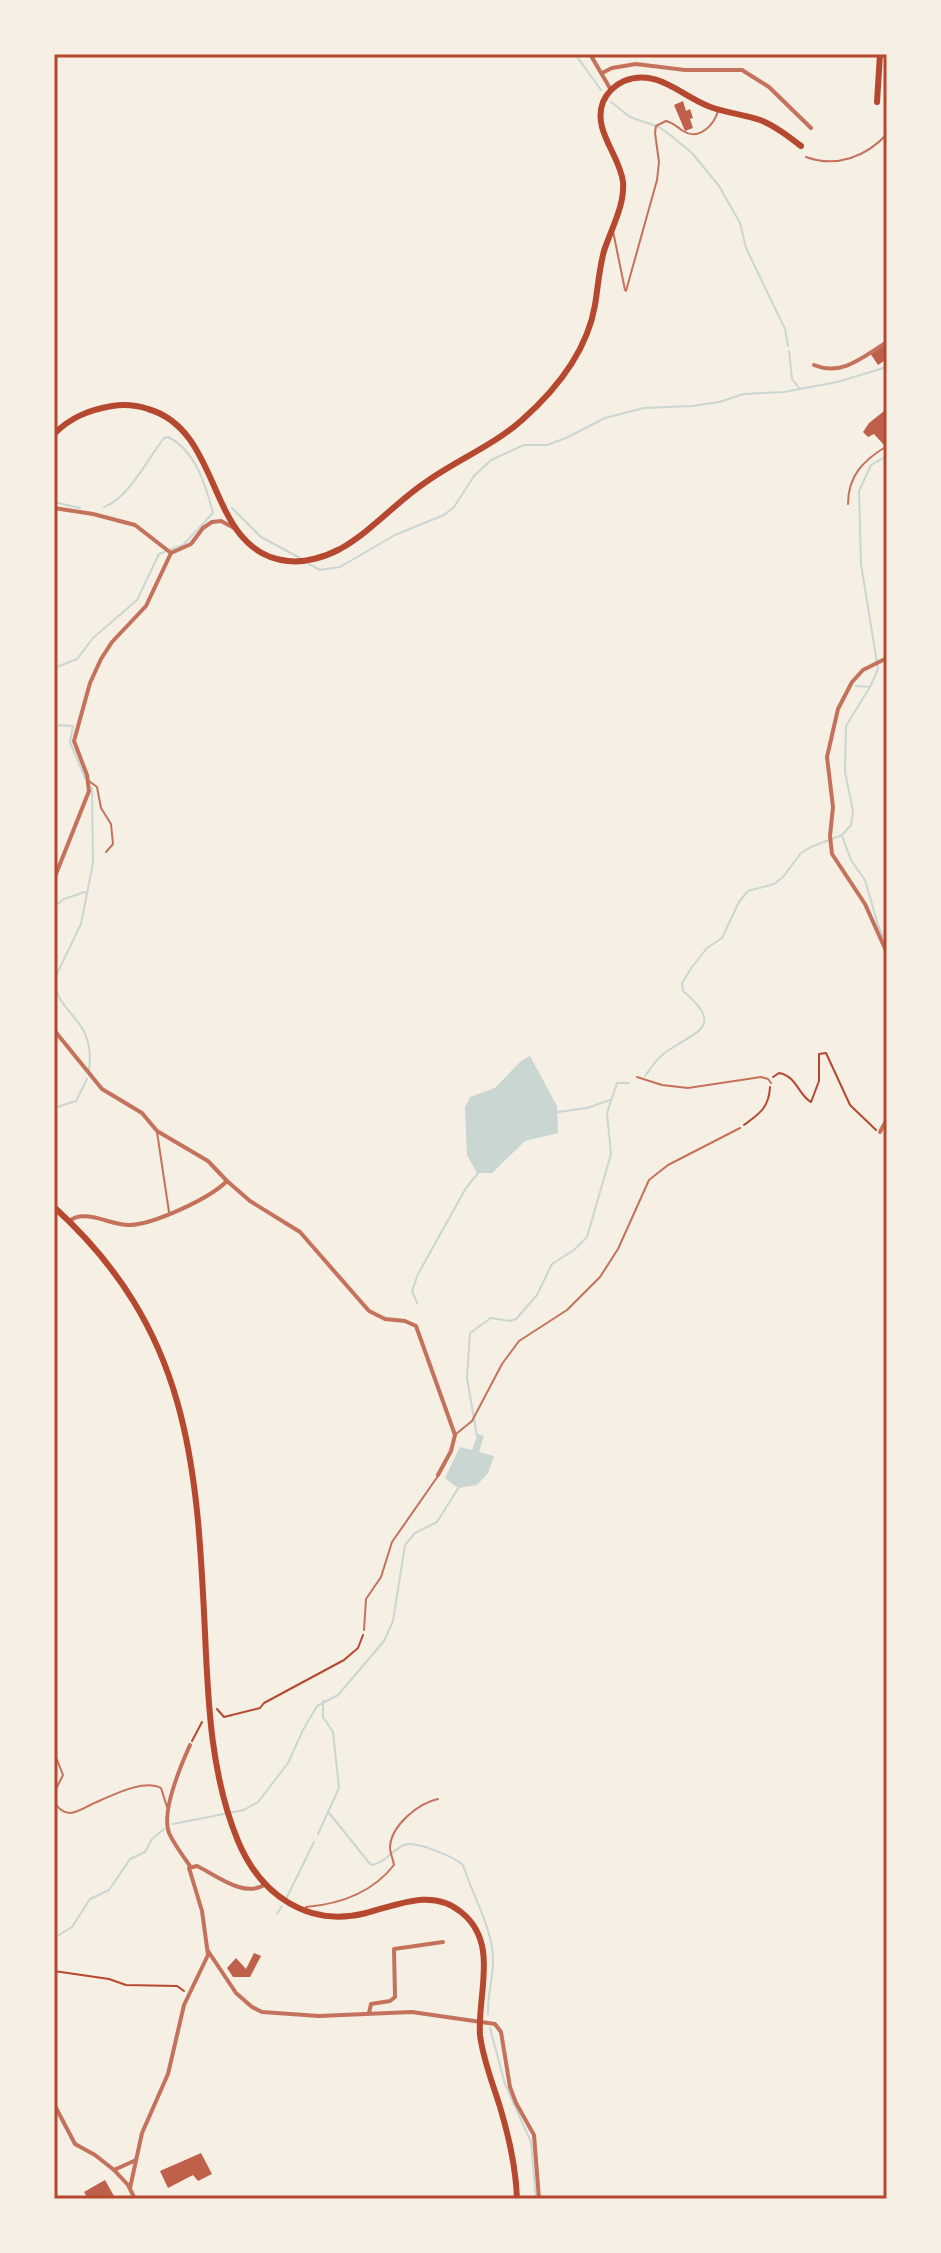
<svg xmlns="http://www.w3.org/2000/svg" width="941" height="2253" font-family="Ubuntu,sans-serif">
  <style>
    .water { fill: #c9d6d2 }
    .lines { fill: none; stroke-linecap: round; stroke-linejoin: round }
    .stream { stroke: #c9d6d2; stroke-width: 2 }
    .building { fill: #bf614a }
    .path { stroke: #b5482f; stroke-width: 2 }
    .service { stroke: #c5725c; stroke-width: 2 }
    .minor { stroke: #c5725c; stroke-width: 4 }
    .secondary { stroke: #b5482f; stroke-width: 6 }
    .neatline { fill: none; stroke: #b5482f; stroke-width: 3 }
  </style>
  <rect width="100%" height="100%" fill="#f6efe4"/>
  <g class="water">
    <path d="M530,1056L557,1106L558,1133L525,1141L492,1173H477L467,1155L465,1107L470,1097L495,1088L521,1061Z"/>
    <path d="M478,1434L484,1436L479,1452L494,1456L488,1473L477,1485L458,1488L445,1478L460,1447L472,1450Z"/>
  </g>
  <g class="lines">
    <g class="stream">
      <path d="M575,54L601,90"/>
      <path d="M611,102L630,117L659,127L669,134L692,153L719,186L740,223L746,248L785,329L788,346"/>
      <path d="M789,351L792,379L799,388"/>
      <path d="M54,502L80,508"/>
      <path d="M232,508L261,537L300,558"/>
      <path d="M309,564L320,570L340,567L395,535L444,515L454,507L474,476L491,460L524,445H547L566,438L605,418L644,408L692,406L719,402L744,394L784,392L837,382L887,367"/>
      <path d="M54,668L77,659L93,638L137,600L159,554L183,545L213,513C206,486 196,451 168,437L164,438C149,457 128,499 104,507"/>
      <path d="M856,686L870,687"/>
      <path d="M54,725L73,726L70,742L85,778"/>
      <path d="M842,836L851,860L865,880L878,925L887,945"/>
      <path d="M54,907L64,899L85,892"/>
      <path d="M89,1070C96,1017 58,1017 54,980L81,924L93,863L92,788"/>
      <path d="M645,1076C651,1068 657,1058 666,1052C696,1031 726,1027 683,991L682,983L692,967L707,948L722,938L739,902L748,891L774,884L783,877L801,853L811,847L842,835L851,825L853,811L845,772L846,726L870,687L878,669L861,564L859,491L871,465L887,456"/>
      <path d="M54,1108L76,1101L87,1079"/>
      <path d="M558,1112L587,1108L610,1100"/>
      <path d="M417,1303L412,1291L418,1274L466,1188L479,1172"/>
      <path d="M477,1436L467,1378L470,1333L491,1318L510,1321L516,1319L537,1295L552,1264L574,1250L587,1237L611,1154L607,1113L617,1083H629"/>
      <path d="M329,1813L371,1865C385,1863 391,1851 404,1845C415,1840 454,1857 463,1865C472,1894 492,1928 493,1957C494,1976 487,1995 488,2014"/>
      <path d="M173,1824L244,1810L258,1802L288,1763L303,1730L317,1706L338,1695L384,1641L393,1621L405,1545L415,1533L437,1522L459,1487"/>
      <path d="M318,1834L339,1788L333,1732L323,1717V1701"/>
      <path d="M287,1897L314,1842"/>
      <path d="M277,1914L282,1906"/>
      <path d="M54,1938L72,1927L90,1899L109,1890L130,1859L145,1852L152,1839L164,1829"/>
      <path d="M490,2028L505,2084L531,2142L536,2199"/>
    </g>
  </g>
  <g class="building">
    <path d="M683,101L686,111L690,109L693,118L690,119L693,128L685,131L674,105Z"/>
    <path d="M887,343V359L878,365L870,353Z"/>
    <path d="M884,411L887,412V442L884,445L874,434L868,437L863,432L869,423Z"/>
    <path d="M254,1953L261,1956L250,1977H233L227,1968L236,1958L246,1969Z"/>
    <path d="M201,2153L212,2174L198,2181L193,2175L168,2188L160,2171Z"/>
    <path d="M105,2180L114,2196L110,2199H88L84,2192Z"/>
  </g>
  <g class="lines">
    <g class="path">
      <path d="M773,1077L779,1073C797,1076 798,1095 811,1102L819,1081V1054L826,1053L850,1105L876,1130"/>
      <path d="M744,1125C759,1114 769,1108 770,1087"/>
      <path d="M217,1709L224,1717L260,1708L264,1703L344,1660L358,1648L363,1635"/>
      <path d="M192,1741L202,1722"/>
      <path d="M54,1971L109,1979L126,1985L177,1986L184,1991"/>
    </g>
    <g class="service">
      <path d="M806,157C836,168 866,157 887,134"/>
      <path d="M613,231L625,290"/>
      <path d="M626,291L657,180L659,162L655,133L656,126L666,121C674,123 677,127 683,131C699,141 714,125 718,111"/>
      <path d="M848,504C848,475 864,460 887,446"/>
      <path d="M89,781L97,787L101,808L111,824L113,844L106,852"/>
      <path d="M637,1077L662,1085L688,1088L761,1077L768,1079L771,1083"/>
      <path d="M157,1132L169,1212"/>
      <path d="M456,1434L472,1421L502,1364L519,1341L567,1310L600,1277L618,1249L649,1180L668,1165L740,1128"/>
      <path d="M364,1630L366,1599L381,1577L392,1542L438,1476"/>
      <path d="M54,1752L63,1775L54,1793"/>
      <path d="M54,1802C68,1824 82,1807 99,1801C115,1794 145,1779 161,1788L167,1807"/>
      <path d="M306,1907C341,1904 372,1893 394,1865C393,1859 390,1853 390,1847C391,1825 419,1803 438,1799"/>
    </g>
    <g class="minor">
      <path d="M590,54L611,90"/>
      <path d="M602,73L612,68L636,64L685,70H742L769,87L811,128"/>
      <path d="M814,365C842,377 864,356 887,342"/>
      <path d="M54,508L93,514L135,525L171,553"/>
      <path d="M887,658L863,670L852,682L838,709L827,757L833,807L830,836L832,854L865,904L887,953"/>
      <path d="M54,879L89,791L87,775L74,741L90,683L101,659L112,642L146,606L171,553L191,544L203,528L212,522L221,521L234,528"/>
      <path d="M54,1030L102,1089L142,1113L157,1131L208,1161L227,1181L250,1201L300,1232L369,1311L385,1319L405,1321L416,1326L455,1435L451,1451L438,1475"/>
      <path d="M880,1132L887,1119"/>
      <path d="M69,1221C86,1208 111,1226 130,1225C154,1224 209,1199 227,1181"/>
      <path d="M190,1745C181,1765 161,1812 169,1833C174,1844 183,1856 190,1866"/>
      <path d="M208,1951L236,1993L252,2007L262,2012L319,2016L412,2012L495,2024L501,2032L510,2087L516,2103L534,2135L539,2199"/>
      <path d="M369,2013L371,2004L390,2001L395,1997L394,1949L443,1942"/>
      <path d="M54,2104L75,2144L95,2155L114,2170L128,2185L135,2199"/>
      <path d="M114,2170L136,2160"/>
      <path d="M130,2188L142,2133L168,2074L184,2005L208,1955L202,1911L189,1868L197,1866C216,1875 244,1898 264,1885"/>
    </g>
    <g class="secondary">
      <path d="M877,102L880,54"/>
      <path d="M54,434C71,417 89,410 112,406C125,404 136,405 148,409C225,431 205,552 288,561C305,563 325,557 340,549C372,531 396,502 426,482C457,460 494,445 522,420C557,389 587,352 595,305C598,287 599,269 604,251C611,229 625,205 623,182C620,155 592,130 603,102C607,93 615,85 624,81C657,68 680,95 708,106C725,113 743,114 760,120C775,126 788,136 801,146"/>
      <path d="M54,1207C189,1330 197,1461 205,1633C208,1703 211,1776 238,1841C260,1894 307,1928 366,1913C398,1905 432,1888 461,1912C500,1943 477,1994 480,2035C483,2060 493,2084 500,2107C509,2137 516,2167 517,2199"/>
    </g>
  </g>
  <rect width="941" height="2253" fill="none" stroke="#f6efe4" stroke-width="112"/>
  <rect x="56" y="56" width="829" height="2141" class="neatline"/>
</svg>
